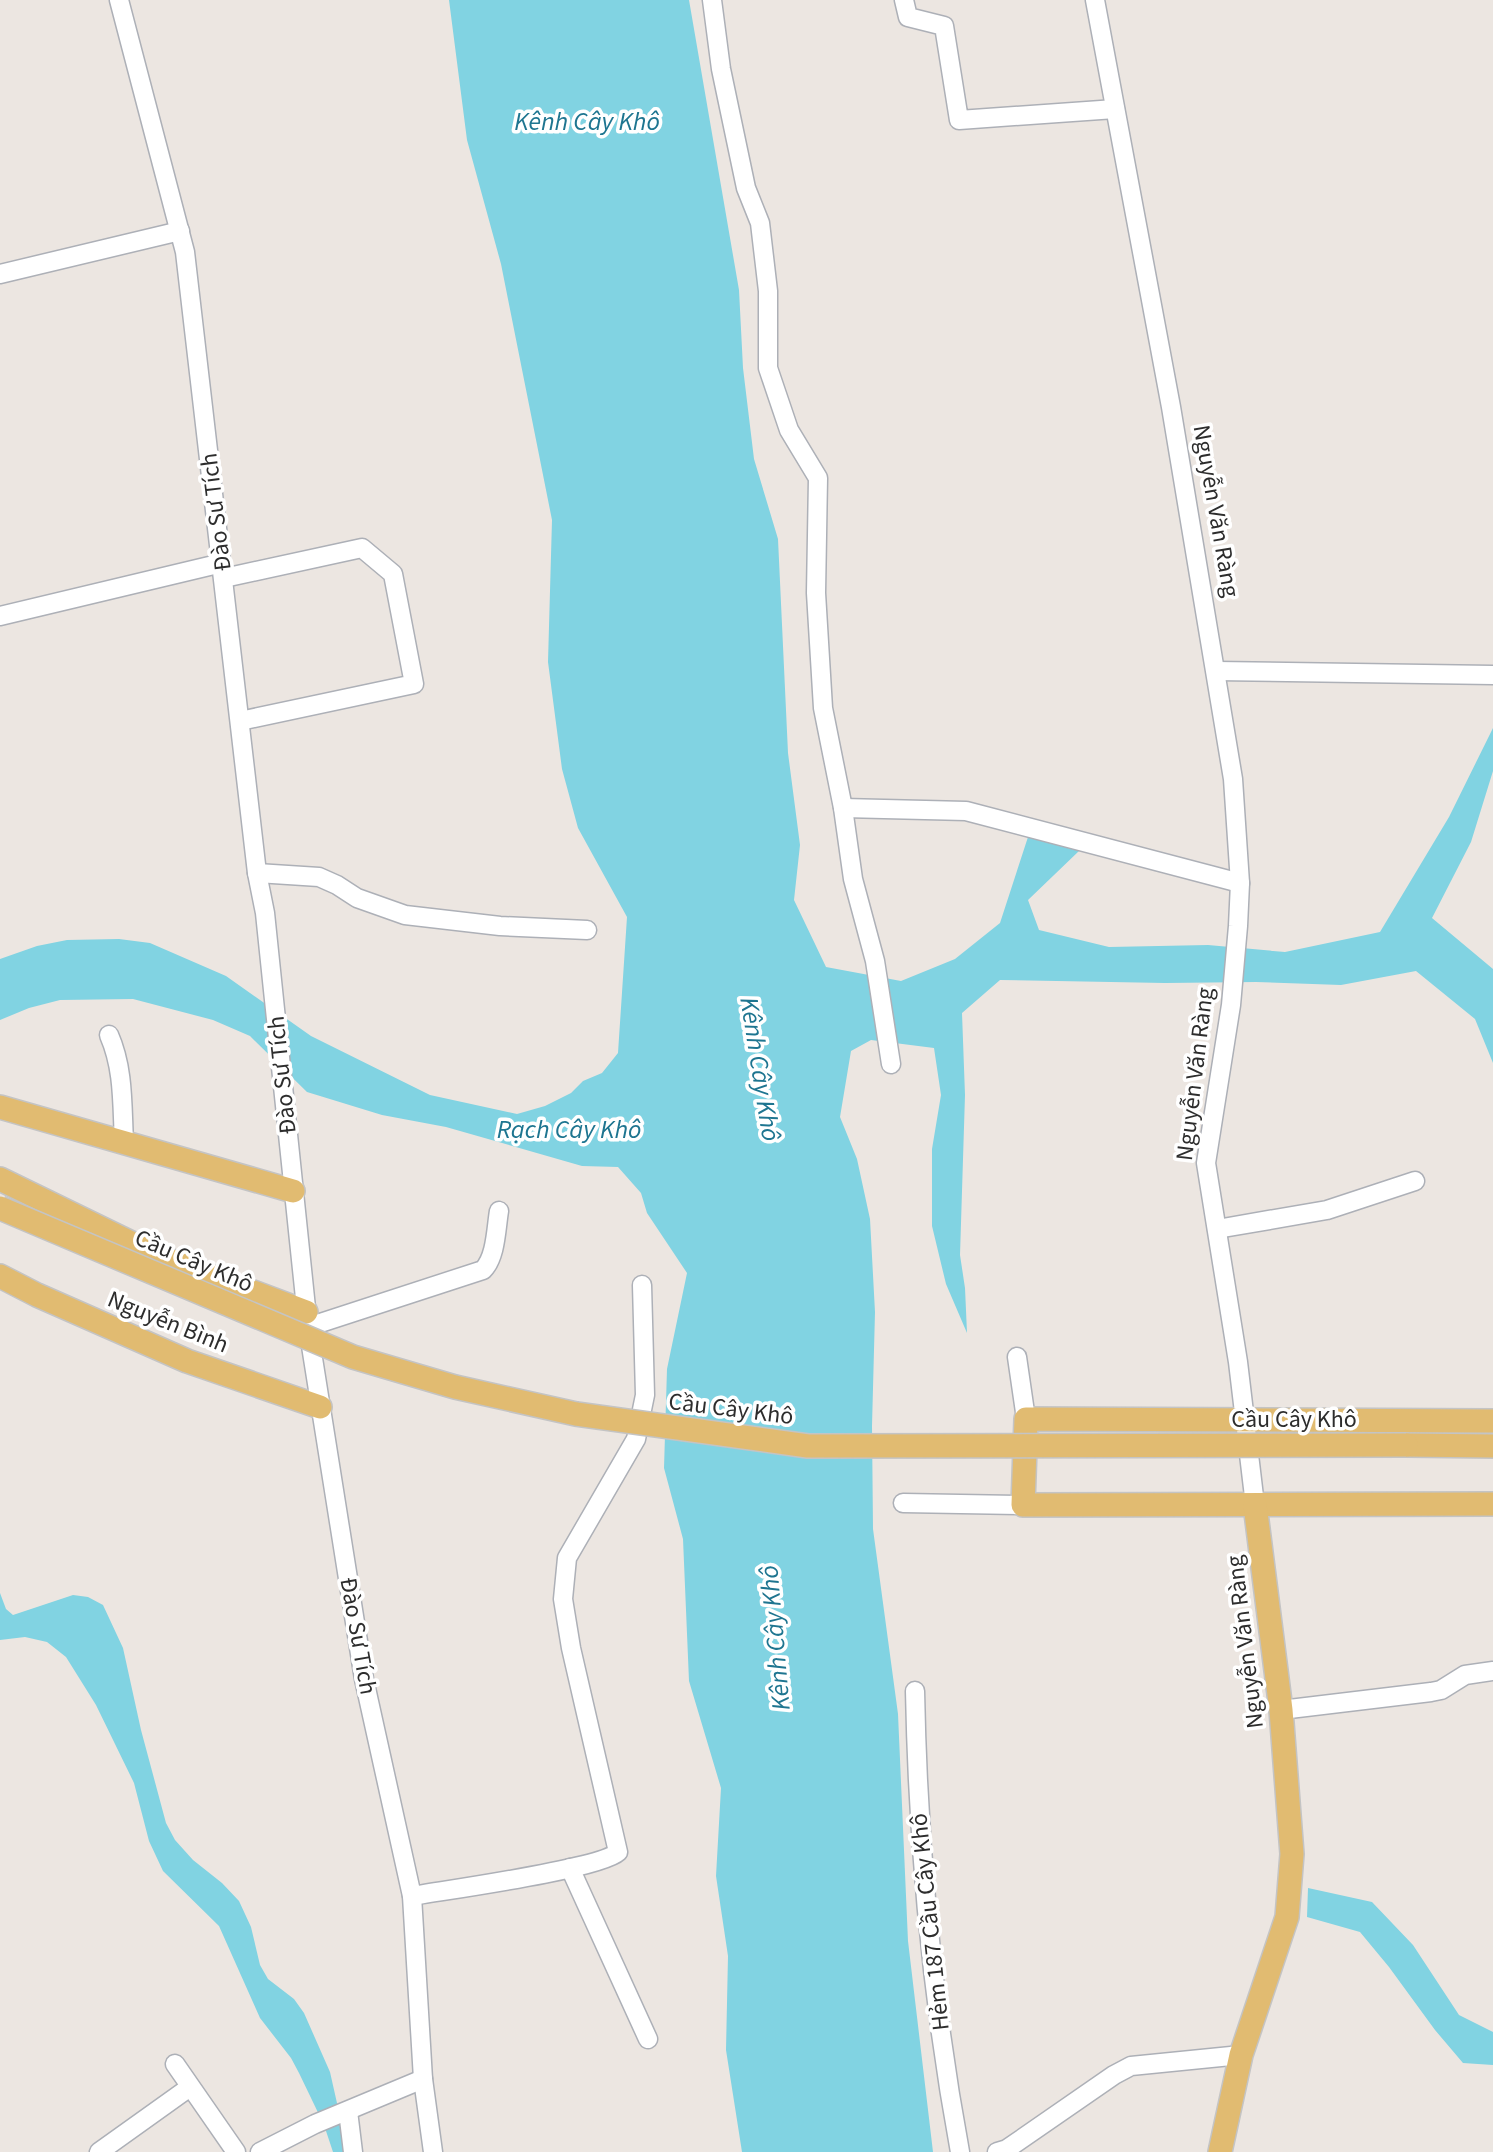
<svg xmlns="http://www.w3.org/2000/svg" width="1493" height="2152" font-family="'Source Sans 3',sans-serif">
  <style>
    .water { fill: #81d3e2 }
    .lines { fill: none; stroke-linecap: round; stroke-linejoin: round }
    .minor-casing { stroke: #adb0b7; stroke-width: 21 }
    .major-casing { stroke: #c4c4c4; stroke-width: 26 }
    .minor { stroke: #fff; stroke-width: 18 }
    .major { stroke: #e1bb71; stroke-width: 23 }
    .major-bridge-casing { stroke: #c4c4c4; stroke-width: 26; stroke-linecap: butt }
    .major-bridge { stroke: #e1bb71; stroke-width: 23 }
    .labels { text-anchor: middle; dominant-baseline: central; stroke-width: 7; stroke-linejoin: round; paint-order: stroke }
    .street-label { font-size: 24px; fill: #2d2d2d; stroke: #fff }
    .water-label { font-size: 26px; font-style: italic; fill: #1e7590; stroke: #fff }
  </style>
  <rect width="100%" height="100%" fill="#ece6e1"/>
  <g class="water">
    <path d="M449,0H689L739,290L743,368L754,459L778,539L788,753L800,845L794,900L826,967L901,981L955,959L1000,923L1028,837L1079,851L1028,900L1039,930L1109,947L1208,945L1285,952L1380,932L1449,817L1493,728V771L1471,842L1432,918L1493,969V1063L1475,1019L1416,971L1341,985L1256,982L1165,983L1000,980L962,1013L965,1095L960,1255L965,1288L967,1333L946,1284L932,1226V1149L941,1095L934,1048L871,1040L851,1051L840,1117L857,1159L870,1219L875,1312L872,1426L873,1529L898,1714L908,1941L933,2152H742L726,2050L728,1956L716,1876L721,1788L689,1681L683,1539L664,1468L667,1369L687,1273L647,1213L641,1193L618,1167L582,1166L446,1127L382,1115L307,1092L250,1036L213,1020L133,999L60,1000L29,1008L0,1020V959L37,946L67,940L119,939L150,943L226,976L311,1036L430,1095L517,1114L545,1106L571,1093L583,1081L602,1073L618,1053L627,917L578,828L562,769L548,662L552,520L501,264L467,140Z"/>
    <path d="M0,1593L6,1609L13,1615L73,1595L88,1597L103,1605L123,1648L141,1730L166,1823L175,1840L193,1860L222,1883L239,1901L251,1927L260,1965L268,1979L294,1999L304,2013L330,2072L348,2152H333L324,2125L299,2073L291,2058L260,2018L219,1926L163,1871L149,1841L134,1783L96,1705L66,1657L47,1642L25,1637L0,1640Z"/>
    <path d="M1308,1888L1372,1902L1413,1945L1459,2015L1493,2032V2065L1463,2063L1435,2030L1389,1967L1360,1932L1307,1917Z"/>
  </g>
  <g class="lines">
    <defs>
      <g id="minor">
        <path d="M119,0L185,252L257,873L265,913L308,1327L364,1679L412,1896L423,2079L433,2152"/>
        <path d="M712,0L721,69L746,188L760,223L768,291V368L789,430L818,478L816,593L823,708L843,808L853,879L875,961L891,1064"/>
        <path d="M904,0L908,17L944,26L959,120L1115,109"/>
        <path d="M1095,0L1171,407L1233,779L1240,883L1238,926L1231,1005L1206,1163L1238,1362L1255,1505"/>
        <path d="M0,274L180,231"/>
        <path d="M224,578L362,548L393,574L414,684L240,721"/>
        <path d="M0,616L222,563"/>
        <path d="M1216,671L1493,675"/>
        <path d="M843,808L966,811L1240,883"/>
        <path d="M257,873L319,877L337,885L357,898L405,915L500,926L587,930"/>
        <path d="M109,1035C124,1069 122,1105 124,1142"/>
        <path d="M1217,1229L1327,1210L1415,1181"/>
        <path d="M308,1327L483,1270C496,1257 496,1229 499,1211"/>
        <path d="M1017,1357L1026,1419"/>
        <path d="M903,1503L1023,1505"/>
        <path d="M915,1691C918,1845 932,2001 960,2152"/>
        <path d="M1281,1710L1431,1692L1441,1690L1465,1675L1493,1671"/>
        <path d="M570,1868L648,2039"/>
        <path d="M412,1896C446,1890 600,1869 618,1852L571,1648L563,1599L567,1558L636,1439L645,1395L642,1285"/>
        <path d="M175,2064L236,2152"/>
        <path d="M348,2111L353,2152"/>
        <path d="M99,2152L190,2087"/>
        <path d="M260,2152L315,2124L423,2079"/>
        <path d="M997,2152L1007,2149L1114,2075L1131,2066L1241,2055"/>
      </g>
      <g id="major">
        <path d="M0,1107L293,1191"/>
        <path d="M0,1179L158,1256L306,1312"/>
        <path d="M0,1276L37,1295L187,1361L320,1407"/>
        <path d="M1493,1421L1026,1419L1023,1505L1493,1504"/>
        <path d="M1406,1445L1493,1446"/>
        <path d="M1220,2152L1241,2055L1287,1917L1292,1854L1281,1710L1255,1505"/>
      </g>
    </defs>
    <use href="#minor" class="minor-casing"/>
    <use href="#major" class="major-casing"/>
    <use href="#minor" class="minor"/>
    <use href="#major" class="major"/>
    <defs>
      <path id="major-bridge" d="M0,1208L353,1357L455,1387L576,1414L808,1446L1406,1445"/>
    </defs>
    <use href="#major-bridge" class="major-bridge-casing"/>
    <use href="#major-bridge" class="major-bridge"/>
  </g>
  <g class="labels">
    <g class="street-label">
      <text transform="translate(1216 511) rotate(80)">Nguyễn Văn Ràng</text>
      <text transform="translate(216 512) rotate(-97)">Đào Sư Tích</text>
      <text transform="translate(1195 1074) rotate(-83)">Nguyễn Văn Ràng</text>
      <text transform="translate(282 1075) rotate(-96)">Đào Sư Tích</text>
      <text transform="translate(194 1261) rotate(23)">Cầu Cây Khô</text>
      <text transform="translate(168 1322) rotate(22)">Nguyễn Bình</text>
      <text transform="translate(731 1409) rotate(7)">Cầu Cây Khô</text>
      <text x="1294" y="1419">Cầu Cây Khô</text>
      <text transform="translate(358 1636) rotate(80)">Đào Sư Tích</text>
      <text transform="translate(1245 1642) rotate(-97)">Nguyễn Văn Ràng</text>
      <text transform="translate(930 1922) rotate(-96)">Hẻm 187 Cầu Cây Khô</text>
    </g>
    <g class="water-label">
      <text x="587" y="121">Kênh Cây Khô</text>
      <text transform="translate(760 1069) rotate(81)">Kênh Cây Khô</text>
      <text x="569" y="1129">Rạch Cây Khô</text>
      <text transform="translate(775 1638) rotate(-95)">Kênh Cây Khô</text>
    </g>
  </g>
</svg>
